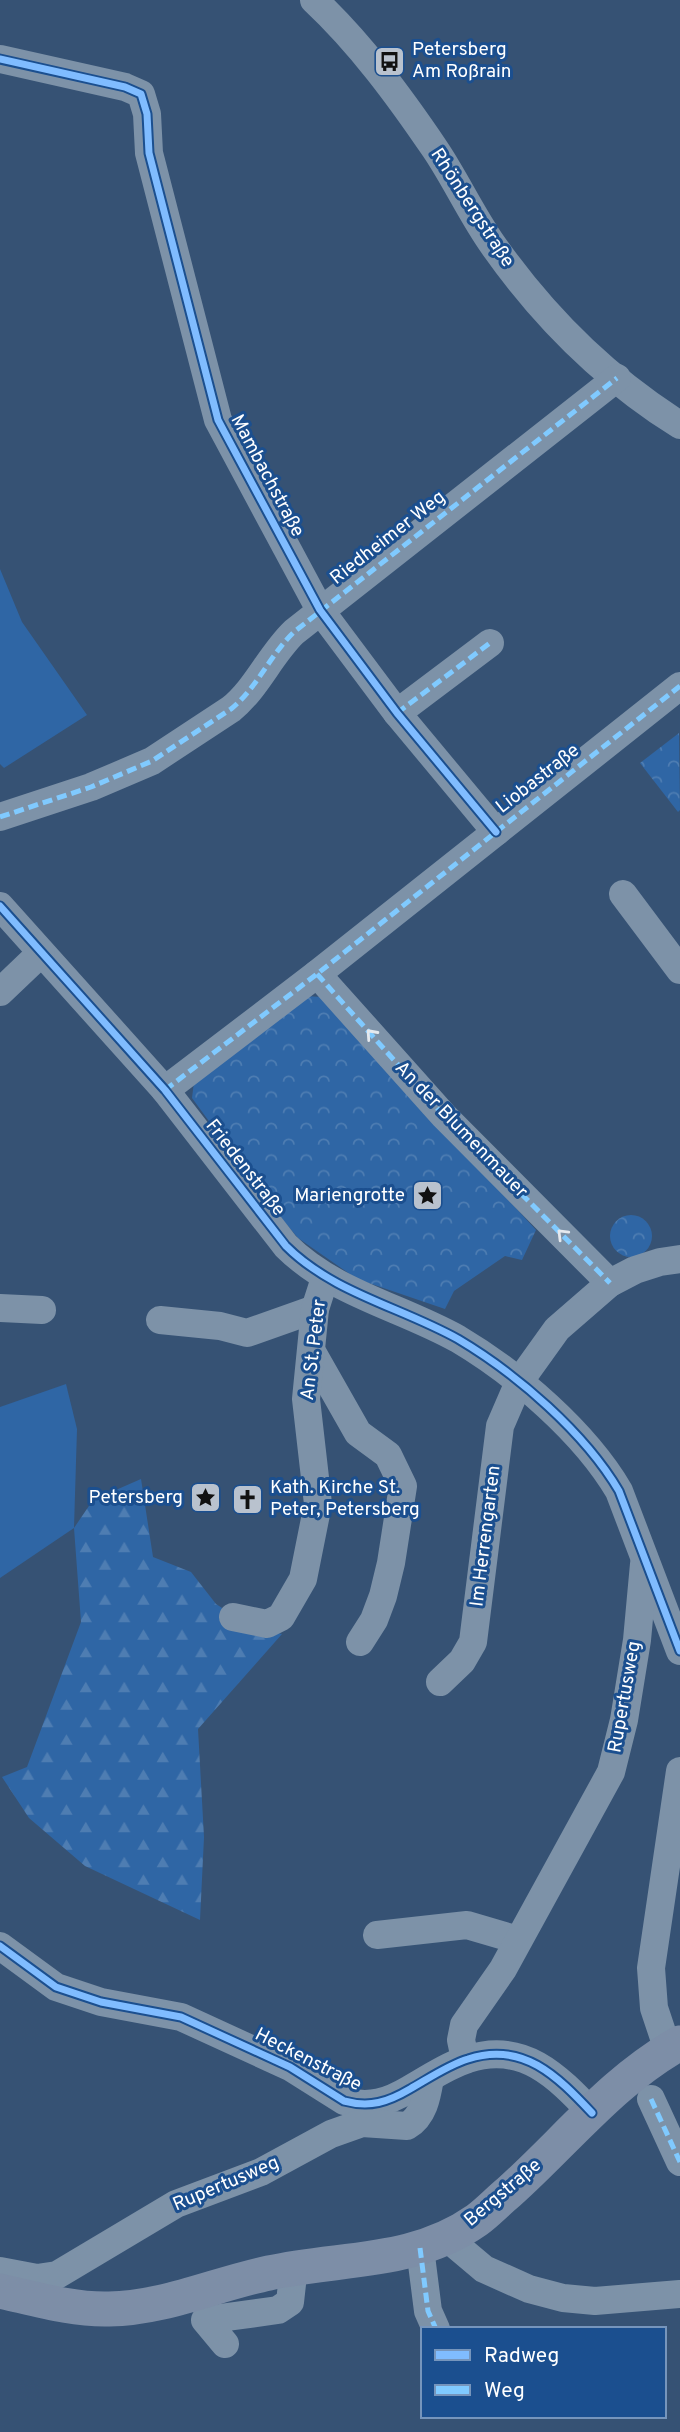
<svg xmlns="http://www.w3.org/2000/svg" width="680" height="2432" font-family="Overpass,sans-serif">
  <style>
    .grass { fill: #2f66a5 }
    .forest { fill: url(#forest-firs) }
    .park { fill: url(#park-crowns) }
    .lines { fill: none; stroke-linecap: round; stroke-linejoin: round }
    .minor { stroke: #7d92a8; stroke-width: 28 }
    .major { stroke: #7d8ea7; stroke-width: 35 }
    .quiet { stroke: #80caff; stroke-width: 5; stroke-dasharray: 10 5; stroke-linecap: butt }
    .cycleway-casing { stroke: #1b4f8f; stroke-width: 11 }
    .cycleway { stroke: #80bcff; stroke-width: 7 }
    .oneway { stroke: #e5e9ee }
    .labels { text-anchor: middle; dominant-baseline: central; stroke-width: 6; stroke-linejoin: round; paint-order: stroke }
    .poi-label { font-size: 19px; fill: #fff; stroke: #1b4f8f; text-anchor: start }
    .street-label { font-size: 19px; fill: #fff; stroke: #1b4f8f }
  </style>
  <defs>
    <pattern id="forest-firs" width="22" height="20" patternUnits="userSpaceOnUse" patternTransform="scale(1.75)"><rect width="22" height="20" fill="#2f66a5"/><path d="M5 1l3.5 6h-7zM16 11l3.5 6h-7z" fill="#4e7db2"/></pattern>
    <pattern id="park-crowns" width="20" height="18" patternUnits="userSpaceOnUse" patternTransform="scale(1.75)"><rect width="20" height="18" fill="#2f66a5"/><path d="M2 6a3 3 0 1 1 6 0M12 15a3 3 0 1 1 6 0" fill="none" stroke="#4e7db2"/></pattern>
  </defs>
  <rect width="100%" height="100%" fill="#365274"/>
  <g class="grass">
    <path d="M0,569L22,622L87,715L4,768L0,764Z"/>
    <path d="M66,1384L77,1429L74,1528L0,1578V1407Z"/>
  </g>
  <path class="forest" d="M141,1479L153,1557L191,1572L216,1604L251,1627L282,1634L198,1729L204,1837L200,1920L85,1866L29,1818L2,1777L27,1767L81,1622L74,1528L93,1500Z"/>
  <g class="park">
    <path d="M679,733L680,810L678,812L640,763Z"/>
    <path d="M305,996L322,997L536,1230L522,1260L505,1256L454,1291L445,1309L357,1279L298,1238L271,1206L192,1098L194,1082Z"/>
    <circle cx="631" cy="1236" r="21"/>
  </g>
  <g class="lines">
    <g class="minor">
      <path d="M314,0C360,43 399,96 435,149C456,180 471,214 493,245C543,316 605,378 680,425"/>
      <path d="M0,59L125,87L141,94L147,114L149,153L218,420L320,610L397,713L496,832"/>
      <path d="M397,713L490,643"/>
      <path d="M0,817L91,787L152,761L231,709C257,688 270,655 294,632L617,378"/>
      <path d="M623,894L680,970"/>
      <path d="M0,906L165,1090L286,1246C333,1293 401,1307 458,1339C517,1374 585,1433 619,1491L680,1651"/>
      <path d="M317,974L444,1116L610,1283"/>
      <path d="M0,992L41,953"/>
      <path d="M165,1090L317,974L680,686"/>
      <path d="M0,1308L42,1310"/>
      <path d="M160,1320L220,1326L247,1333L315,1309"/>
      <path d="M312,1352L358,1433L388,1455L403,1486L391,1563L383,1596L374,1620L360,1642"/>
      <path d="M233,1617L267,1624L281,1617L303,1579L318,1504L306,1399L315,1309L325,1278"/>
      <path d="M440,1682L462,1661L473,1642L500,1426L519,1382L557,1329L610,1283L635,1270L660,1262L680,1259"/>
      <path d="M377,1935L467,1925L518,1940"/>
      <path d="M0,1946L56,1987L101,2002L181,2017L290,2067L344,2101C370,2108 388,2102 410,2089C428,2079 448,2065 468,2059C523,2041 557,2076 592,2113"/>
      <path d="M668,2050L654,2008L651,1968L680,1771"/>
      <path d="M465,2059L461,2040L464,2025L503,1969L611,1772L624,1720L637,1640L644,1564"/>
      <path d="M651,2099L680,2162"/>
      <path d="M446,2237L484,2269L529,2289L563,2298L595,2301L680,2294"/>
      <path d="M420,2248L428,2311L436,2329"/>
      <path d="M0,2271L37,2278L57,2275L176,2204L261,2172L331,2134L362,2123L407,2126C424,2116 427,2096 430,2078"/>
      <path d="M225,2344L205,2320L278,2310L290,2302L292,2284L290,2269"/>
    </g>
    <path class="major" d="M0,2291C36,2299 73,2310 109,2309C165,2308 216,2284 269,2273C341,2257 413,2265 477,2220C488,2212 498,2201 509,2192C565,2142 613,2080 680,2043"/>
    <g class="quiet">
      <path d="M397,713L490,643"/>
      <path d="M0,817L91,787L152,761L231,709C257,688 270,655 294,632L617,378"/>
      <path d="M317,974L444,1116L610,1283"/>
      <path d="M165,1090L317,974L680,686"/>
      <path d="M651,2099L680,2162"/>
      <path d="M420,2248L428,2311L436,2329"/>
    </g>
    <defs>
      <g id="cycleway">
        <path d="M0,59L125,87L141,94L147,114L149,153L218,420L320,610L397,713L496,832"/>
        <path d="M0,906L165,1090L286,1246C333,1293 401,1307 458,1339C517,1374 585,1433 619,1491L680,1651"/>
        <path d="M0,1946L56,1987L101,2002L181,2017L290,2067L344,2101C370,2108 388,2102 410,2089C428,2079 448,2065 468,2059C523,2041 557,2076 592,2113"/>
      </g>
    </defs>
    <use href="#cycleway" class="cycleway-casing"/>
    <use href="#cycleway" class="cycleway"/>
  </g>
  <defs><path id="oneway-chevron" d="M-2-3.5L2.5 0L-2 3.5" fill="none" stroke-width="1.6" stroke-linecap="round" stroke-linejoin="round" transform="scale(1.75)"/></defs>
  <g class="oneway">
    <use href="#oneway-chevron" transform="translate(371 1034) rotate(-132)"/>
    <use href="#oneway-chevron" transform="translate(562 1234) rotate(-135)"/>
  </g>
  <defs>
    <symbol id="bus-square" viewBox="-11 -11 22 22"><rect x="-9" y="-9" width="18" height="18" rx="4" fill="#b9c2ce" stroke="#1b4f8f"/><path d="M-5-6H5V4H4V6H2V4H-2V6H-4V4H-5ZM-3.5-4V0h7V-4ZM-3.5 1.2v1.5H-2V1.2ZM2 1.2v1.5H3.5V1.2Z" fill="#111"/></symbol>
    <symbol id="sight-square" viewBox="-11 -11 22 22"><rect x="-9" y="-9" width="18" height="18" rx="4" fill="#b9c2ce" stroke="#1b4f8f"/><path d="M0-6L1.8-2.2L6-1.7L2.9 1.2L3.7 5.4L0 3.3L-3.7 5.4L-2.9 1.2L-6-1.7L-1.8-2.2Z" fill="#111"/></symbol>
    <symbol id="church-square" viewBox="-11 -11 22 22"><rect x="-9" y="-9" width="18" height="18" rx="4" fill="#b9c2ce" stroke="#1b4f8f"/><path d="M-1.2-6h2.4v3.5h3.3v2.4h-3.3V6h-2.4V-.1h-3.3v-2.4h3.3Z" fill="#111"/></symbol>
  </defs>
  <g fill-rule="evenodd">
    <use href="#bus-square" x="372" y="44" width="35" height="35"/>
    <use href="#sight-square" x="410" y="1178" width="35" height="35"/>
    <use href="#sight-square" x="188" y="1480" width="35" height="35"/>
    <use href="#church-square" x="230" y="1482" width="35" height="35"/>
  </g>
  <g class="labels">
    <g class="poi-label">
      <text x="412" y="50">Petersberg<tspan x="412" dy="22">Am Roßrain</tspan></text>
      <text x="405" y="1196" text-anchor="end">Mariengrotte</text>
      <text x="270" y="1488">Kath. Kirche St.<tspan x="270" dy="22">Peter, Petersberg</tspan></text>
      <text x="183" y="1498" text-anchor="end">Petersberg</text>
    </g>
    <g class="street-label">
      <text transform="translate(472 208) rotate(57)">Rhönbergstraße</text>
      <text transform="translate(267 476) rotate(62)">Mambachstraße</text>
      <text transform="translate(388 538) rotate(-38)">Riedheimer Weg</text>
      <text transform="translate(538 779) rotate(-38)">Liobastraße</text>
      <text transform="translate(461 1130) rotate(46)">An der Blumenmauer</text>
      <text transform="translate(245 1168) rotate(52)">Friedenstraße</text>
      <text transform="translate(314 1350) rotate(-83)">An St. Peter</text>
      <text transform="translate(486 1536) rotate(-83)">Im Herrengarten</text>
      <text transform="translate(625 1697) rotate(-80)">Rupertusweg</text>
      <text transform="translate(308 2060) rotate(27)">Heckenstraße</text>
      <text transform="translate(226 2184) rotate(-23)">Rupertusweg</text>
      <text transform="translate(503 2193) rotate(-40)">Bergstraße</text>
    </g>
  </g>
  <rect x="421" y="2327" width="245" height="91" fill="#1b4f8f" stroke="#7695bc" stroke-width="2"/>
  <rect x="435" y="2350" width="35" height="10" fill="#80bcff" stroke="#7695bc" stroke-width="2"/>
  <text x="484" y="2362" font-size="21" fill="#ffffff">Radweg</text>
  <rect x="435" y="2385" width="35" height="10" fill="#80caff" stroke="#7695bc" stroke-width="2"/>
  <text x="484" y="2397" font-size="21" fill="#ffffff">Weg</text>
</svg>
